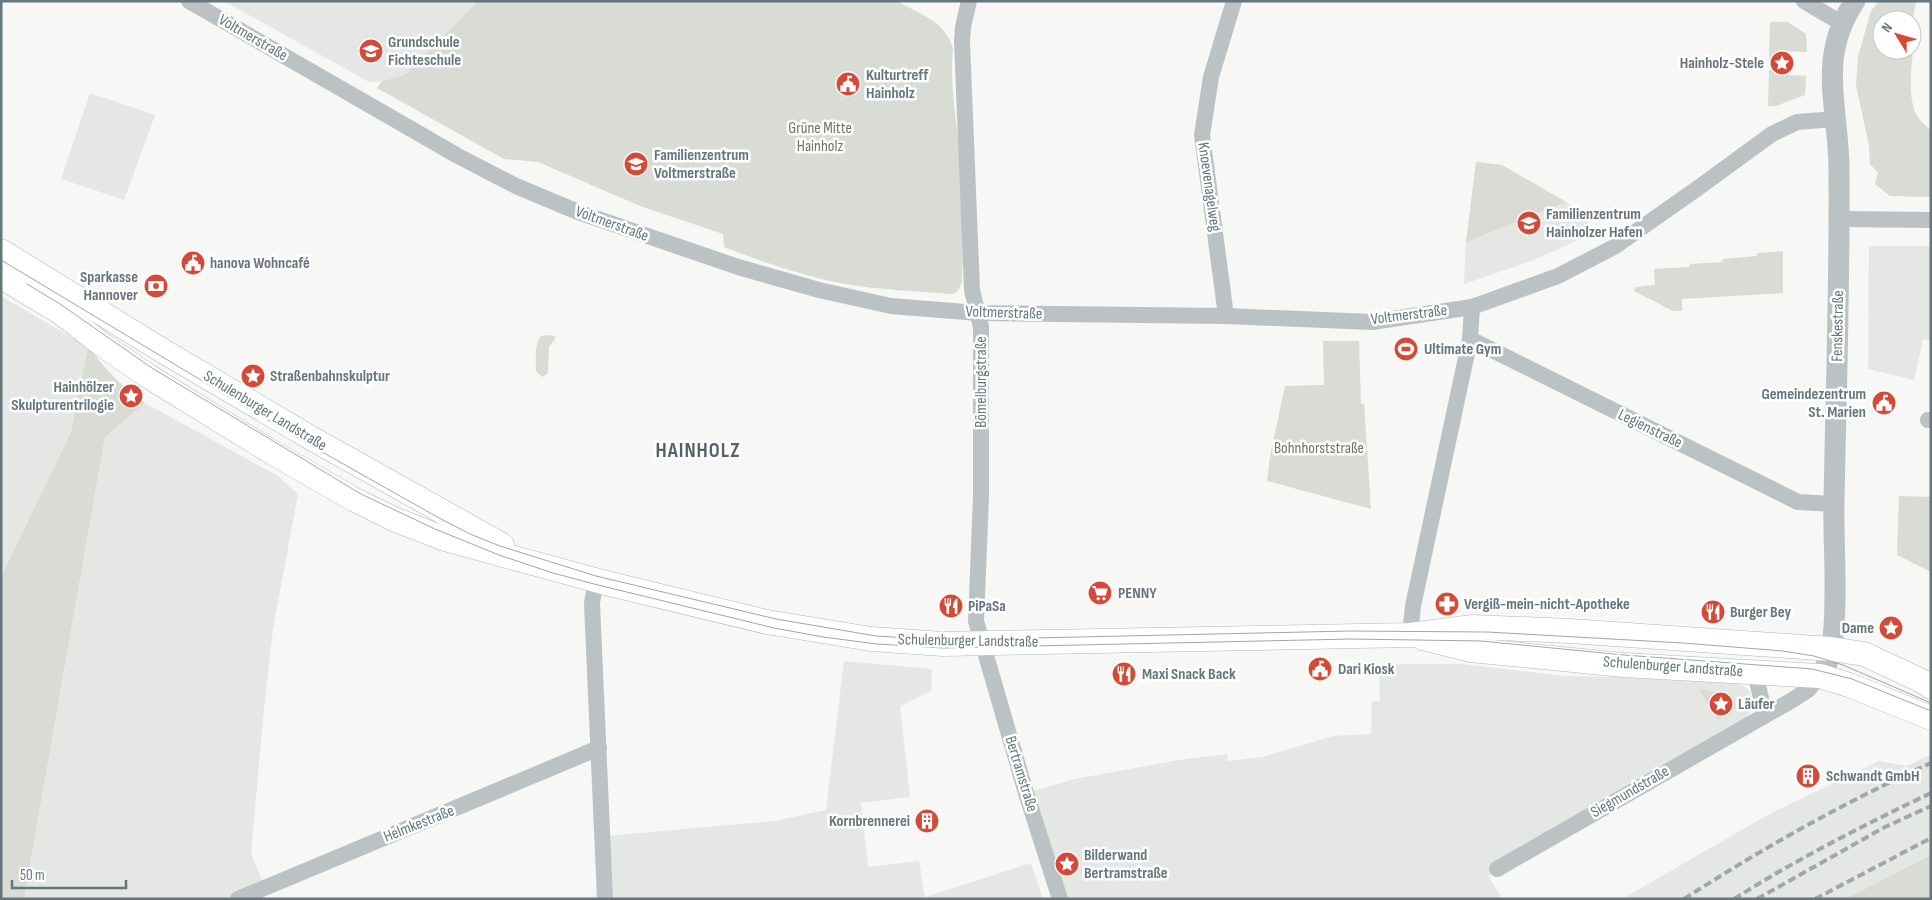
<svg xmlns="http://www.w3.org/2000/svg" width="1932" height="900" font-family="'Sofia Sans Condensed',sans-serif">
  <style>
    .built { fill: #e5e7e5 }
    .green { fill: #d8dcd4; fill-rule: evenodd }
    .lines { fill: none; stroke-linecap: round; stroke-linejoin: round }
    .secondary-casing { stroke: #b1b8bb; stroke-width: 25 }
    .minor { stroke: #bcc2c4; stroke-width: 16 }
    .tertiary { stroke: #bcc2c4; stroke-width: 21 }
    .secondary { stroke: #fff; stroke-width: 24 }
    .tram { stroke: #9fa7aa; stroke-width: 1 }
    .rail { stroke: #9fa7aa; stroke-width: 4; stroke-dasharray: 8 4; stroke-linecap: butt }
    .labels { text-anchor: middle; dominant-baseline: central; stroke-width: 5; stroke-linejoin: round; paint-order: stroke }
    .street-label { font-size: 16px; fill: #65767d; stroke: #fff }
    .poi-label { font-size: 16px; font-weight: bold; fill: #65767d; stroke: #fff; text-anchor: start }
    .park-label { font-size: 16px; fill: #687663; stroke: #fff }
    .district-label { font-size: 21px; font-weight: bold; letter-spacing: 1px; fill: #566369; stroke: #fff }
  </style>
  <rect width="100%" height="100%" fill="#f7f7f5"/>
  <g class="built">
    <path d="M224,1H478L405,75L382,81L369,82Z"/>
    <path d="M90,93L155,115L124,200L61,179Z"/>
    <path d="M1476,162L1502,165L1576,208L1588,221V232L1583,238L1531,261L1464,284L1466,242Z"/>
    <path d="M1869,246H1931V341L1923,339L1914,380L1868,369Z"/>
    <path d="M1,296L88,347L71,432L1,577Z"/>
    <path d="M145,403L278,476L298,494L273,629L263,718L251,854L265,887L238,899H24L105,437Z"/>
    <path d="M844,661L932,669L931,691L900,706L910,797L861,803L868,867L919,861L925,897L1031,863L1043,899H605V836L774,821L826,810Z"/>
    <path d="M1379,664H1461L1565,676L1680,678L1728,681L1740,684L1749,690L1753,702L1751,711L1744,720L1488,875L1502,899H1060L1026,793L1075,779L1179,760L1227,754L1228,761L1262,757L1333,736L1371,734L1372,701H1380Z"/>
    <path d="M1931,755V855L1845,899H1622L1771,813L1879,761L1906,766Z"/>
  </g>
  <g class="green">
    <path d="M478,1H896C920,14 944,20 953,48C949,85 958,129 961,167C964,205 963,244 962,282C960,287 958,293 952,294C916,291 880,290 845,284C803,276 763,262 724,247L723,234L640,206L538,162L504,159L377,88L382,81L405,75Z"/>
    <path d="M1879,1H1917C1912,13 1914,23 1914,36C1913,59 1908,83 1913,106C1915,116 1923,124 1931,130V197L1890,196L1875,184L1878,173L1870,164L1869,146L1856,85L1858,57L1871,11ZM1882,20H1912V50H1882Z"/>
    <path d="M1770,22H1788L1806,34L1807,52L1777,51V60H1769Z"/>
    <path d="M1769,70H1777V74L1806,76L1805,95L1776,106H1768Z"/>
    <path d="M1476,162L1502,165L1566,202L1466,242Z"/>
    <path d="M1783,251V293L1682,299V311H1673L1634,291L1635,287L1655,285L1654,269L1689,267L1690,264L1722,262L1723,259L1757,256V253Z"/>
    <path d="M541,336L550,335L556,337L549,347L548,373L542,377L536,371C536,360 534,344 541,336Z"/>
    <path d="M1323,341H1359L1361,404H1364L1371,509L1267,481L1270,456L1285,386L1324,385Z"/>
    <path d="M88,347C105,368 122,388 145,403L105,437L24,899H1V577L71,432Z"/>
    <path d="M1899,496L1931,497V572L1897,555Z"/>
    <path d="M1699,689L1729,695L1735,700C1737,712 1726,715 1717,720Z"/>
    <path d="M1931,855V899H1845Z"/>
  </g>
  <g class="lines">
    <defs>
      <g id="secondary">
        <path d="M1,251L163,351L311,438L502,545"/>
        <path d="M1,277L60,312L104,346L148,376L268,450L353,499L396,520L445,539L606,583L767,622L871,639L943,644L1410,635L1473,627L1570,631L1831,649L1864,654L1924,682L1931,687"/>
        <path d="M1423,638L1471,650L1623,665L1820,676L1849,685L1931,718"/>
      </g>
    </defs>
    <use href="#secondary" class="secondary-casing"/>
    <g class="minor">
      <path d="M189,1L458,156L516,186L578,212L738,267L819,290L891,306L978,313L1226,316L1372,322L1472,307L1558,276L1614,247L1698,188L1772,134L1797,122L1835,119"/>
      <path d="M969,1L963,27L962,41L972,290L981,327V497L976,621L1026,793L1060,899"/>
      <path d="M1804,1L1843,24"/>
      <path d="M1839,219L1931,220"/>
      <path d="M1226,316L1202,135L1211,77L1234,1"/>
      <path d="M1470,339L1798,502L1834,504"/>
      <path d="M1928,420H1931"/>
      <path d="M596,580L592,603L605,899"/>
      <path d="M1410,635L1413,606L1470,339L1472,307"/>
      <path d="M1755,673L1761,698L1764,716"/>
      <path d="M1497,869L1794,699L1808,690L1820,676"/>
      <path d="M238,899L599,748"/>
    </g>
    <path class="tertiary" d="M1820,676C1828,667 1831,650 1833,638C1838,592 1833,547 1834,502C1836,391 1840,280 1839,170C1839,107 1816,59 1855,1"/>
    <use href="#secondary" class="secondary"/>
    <g class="tram">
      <path d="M1,260L299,439L439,518L470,534L500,546L596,576L776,619L876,636L943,640L1350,631L1487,632L1683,643L1783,651L1814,656L1843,665L1931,703"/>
      <path d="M27,284L60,304L152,368L361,494L435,529L499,555L553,573L594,584L774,628L823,637L877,644L943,648L1351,639L1481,641L1624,655L1812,669L1852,679L1931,711"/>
    </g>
    <g class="rail">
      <path d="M1684,899C1763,848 1845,802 1931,763"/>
      <path d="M1734,899C1797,859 1864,825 1931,793"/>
      <path d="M1757,899L1885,827L1931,806"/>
      <path d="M1815,899L1931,838"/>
    </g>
  </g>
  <defs>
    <symbol id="school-disc" viewBox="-11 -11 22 22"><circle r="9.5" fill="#d44a38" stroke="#fff"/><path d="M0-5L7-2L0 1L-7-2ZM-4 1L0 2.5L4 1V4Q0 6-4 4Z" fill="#fff"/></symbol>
    <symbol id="sight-disc" viewBox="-11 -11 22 22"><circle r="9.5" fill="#d44a38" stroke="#fff"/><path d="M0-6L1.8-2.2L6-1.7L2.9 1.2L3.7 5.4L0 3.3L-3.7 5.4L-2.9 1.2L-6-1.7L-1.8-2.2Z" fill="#fff"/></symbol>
    <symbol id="civic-disc" viewBox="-11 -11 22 22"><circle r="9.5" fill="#d44a38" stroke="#fff"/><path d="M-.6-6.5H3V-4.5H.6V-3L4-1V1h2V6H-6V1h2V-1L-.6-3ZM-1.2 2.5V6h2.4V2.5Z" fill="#fff"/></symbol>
    <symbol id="bank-disc" viewBox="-11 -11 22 22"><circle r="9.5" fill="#d44a38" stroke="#fff"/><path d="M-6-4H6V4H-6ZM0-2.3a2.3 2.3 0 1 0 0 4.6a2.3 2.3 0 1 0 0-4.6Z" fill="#fff"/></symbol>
    <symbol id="stadium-disc" viewBox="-11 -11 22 22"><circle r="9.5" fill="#d44a38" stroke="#fff"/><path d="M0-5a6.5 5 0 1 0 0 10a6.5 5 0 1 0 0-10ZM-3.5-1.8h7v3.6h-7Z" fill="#fff"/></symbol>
    <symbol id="supermarket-disc" viewBox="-11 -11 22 22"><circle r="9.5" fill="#d44a38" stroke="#fff"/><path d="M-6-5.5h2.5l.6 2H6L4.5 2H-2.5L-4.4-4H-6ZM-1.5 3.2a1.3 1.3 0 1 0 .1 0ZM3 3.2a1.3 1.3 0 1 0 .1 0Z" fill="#fff"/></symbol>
    <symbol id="pharmacy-disc" viewBox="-11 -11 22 22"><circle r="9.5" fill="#d44a38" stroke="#fff"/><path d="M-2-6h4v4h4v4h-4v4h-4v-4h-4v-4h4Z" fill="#fff"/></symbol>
    <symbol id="restaurant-disc" viewBox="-11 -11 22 22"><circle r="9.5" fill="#d44a38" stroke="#fff"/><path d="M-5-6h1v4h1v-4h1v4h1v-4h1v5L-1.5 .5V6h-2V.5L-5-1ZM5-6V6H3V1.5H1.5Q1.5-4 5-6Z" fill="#fff"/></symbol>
    <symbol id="building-disc" viewBox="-11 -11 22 22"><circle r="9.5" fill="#d44a38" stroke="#fff"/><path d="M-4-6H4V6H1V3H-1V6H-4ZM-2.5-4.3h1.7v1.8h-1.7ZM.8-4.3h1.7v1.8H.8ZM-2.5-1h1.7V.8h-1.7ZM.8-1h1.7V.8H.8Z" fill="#fff"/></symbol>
  </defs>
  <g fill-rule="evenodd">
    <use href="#school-disc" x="357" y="37" width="28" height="28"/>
    <use href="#sight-disc" x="1768" y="49" width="28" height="28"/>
    <use href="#civic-disc" x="834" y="70" width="28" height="28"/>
    <use href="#school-disc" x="622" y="150" width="28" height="28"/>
    <use href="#school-disc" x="1515" y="209" width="28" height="28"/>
    <use href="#civic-disc" x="179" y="249" width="28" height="28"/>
    <use href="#bank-disc" x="142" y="272" width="28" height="28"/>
    <use href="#stadium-disc" x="1392" y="335" width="28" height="28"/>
    <use href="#sight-disc" x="239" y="362" width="28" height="28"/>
    <use href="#sight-disc" x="117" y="382" width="28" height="28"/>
    <use href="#civic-disc" x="1870" y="389" width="28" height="28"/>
    <use href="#supermarket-disc" x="1086" y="579" width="28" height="28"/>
    <use href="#pharmacy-disc" x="1433" y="590" width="28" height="28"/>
    <use href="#restaurant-disc" x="937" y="592" width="28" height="28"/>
    <use href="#restaurant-disc" x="1699" y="598" width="28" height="28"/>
    <use href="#sight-disc" x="1877" y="614" width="28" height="28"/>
    <use href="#civic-disc" x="1306" y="655" width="28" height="28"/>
    <use href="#restaurant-disc" x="1110" y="660" width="28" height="28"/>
    <use href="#sight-disc" x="1707" y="690" width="28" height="28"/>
    <use href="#building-disc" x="1794" y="762" width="28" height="28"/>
    <use href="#building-disc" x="913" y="807" width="28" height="28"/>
    <use href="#sight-disc" x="1053" y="850" width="28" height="28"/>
  </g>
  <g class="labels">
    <g class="street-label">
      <text transform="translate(253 38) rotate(30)">Voltmerstraße</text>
      <text transform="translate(1209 187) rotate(82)">Knoevenagelweg</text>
      <text transform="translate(612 224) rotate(20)">Voltmerstraße</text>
      <text transform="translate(1004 313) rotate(2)">Voltmerstraße</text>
      <text transform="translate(1409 315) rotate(-7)">Voltmerstraße</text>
      <text transform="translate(1838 326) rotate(-89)">Fenskestraße</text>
      <text transform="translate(981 382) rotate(-90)">Bömelburgstraße</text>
      <text transform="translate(265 411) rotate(31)">Schulenburger Landstraße</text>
      <text transform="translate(1650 429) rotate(26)">Legienstraße</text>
      <text transform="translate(968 641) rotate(1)">Schulenburger Landstraße</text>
      <text transform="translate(1673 667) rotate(4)">Schulenburger Landstraße</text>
      <text transform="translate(1021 774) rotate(73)">Bertramstraße</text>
      <text transform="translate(1630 792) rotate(-30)">Siegmundstraße</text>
      <text transform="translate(419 824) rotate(-22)">Helmkestraße</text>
    </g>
    <g class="poi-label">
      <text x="388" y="42">Grundschule<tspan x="388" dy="18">Fichteschule</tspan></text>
      <text x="1764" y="63" text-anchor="end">Hainholz-Stele</text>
      <text x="866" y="75">Kulturtreff<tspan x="866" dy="18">Hainholz</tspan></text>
      <text x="654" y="155">Familienzentrum<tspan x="654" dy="18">Voltmerstraße</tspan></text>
      <text x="1546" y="214">Familienzentrum<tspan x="1546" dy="18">Hainholzer Hafen</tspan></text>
      <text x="210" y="263">hanova Wohncafé</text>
      <text x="138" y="277" text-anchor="end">Sparkasse<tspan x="138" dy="18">Hannover</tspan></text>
      <text x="1424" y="349">Ultimate Gym</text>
      <text x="270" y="376">Straßenbahnskulptur</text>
      <text x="114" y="387" text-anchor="end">Hainhölzer<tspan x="114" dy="18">Skulpturentrilogie</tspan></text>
      <text x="1866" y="394" text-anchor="end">Gemeindezentrum<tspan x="1866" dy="18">St. Marien</tspan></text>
      <text x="1118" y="593">PENNY</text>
      <text x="1464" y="604">Vergiß-mein-nicht-Apotheke</text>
      <text x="968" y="606">PiPaSa</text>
      <text x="1730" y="612">Burger Bey</text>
      <text x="1874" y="628" text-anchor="end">Dame</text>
      <text x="1338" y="669">Dari Kiosk</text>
      <text x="1142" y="674">Maxi Snack Back</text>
      <text x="1738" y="704">Läufer</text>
      <text x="1826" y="776">Schwandt GmbH</text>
      <text x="910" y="821" text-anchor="end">Kornbrennerei</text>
      <text x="1084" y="855">Bilderwand<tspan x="1084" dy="18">Bertramstraße</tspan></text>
    </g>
    <g class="park-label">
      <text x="820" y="128">Grüne Mitte<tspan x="820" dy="18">Hainholz</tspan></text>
      <text x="1319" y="448">Bohnhorststraße</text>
    </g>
    <g class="district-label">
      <text x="698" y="450">HAINHOLZ</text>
    </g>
  </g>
  <rect width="1932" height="900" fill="none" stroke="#65767d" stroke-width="5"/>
  <g transform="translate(1897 35) rotate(307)"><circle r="24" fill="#ffffff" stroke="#c1c8cb"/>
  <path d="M0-4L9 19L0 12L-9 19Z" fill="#d44a38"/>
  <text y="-8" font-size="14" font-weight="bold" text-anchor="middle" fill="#65767d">N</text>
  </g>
  <path d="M12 880v8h114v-8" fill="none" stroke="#65767d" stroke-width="2.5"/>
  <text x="20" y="880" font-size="15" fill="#65767d" stroke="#ffffff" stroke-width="4" paint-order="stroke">50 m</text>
</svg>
